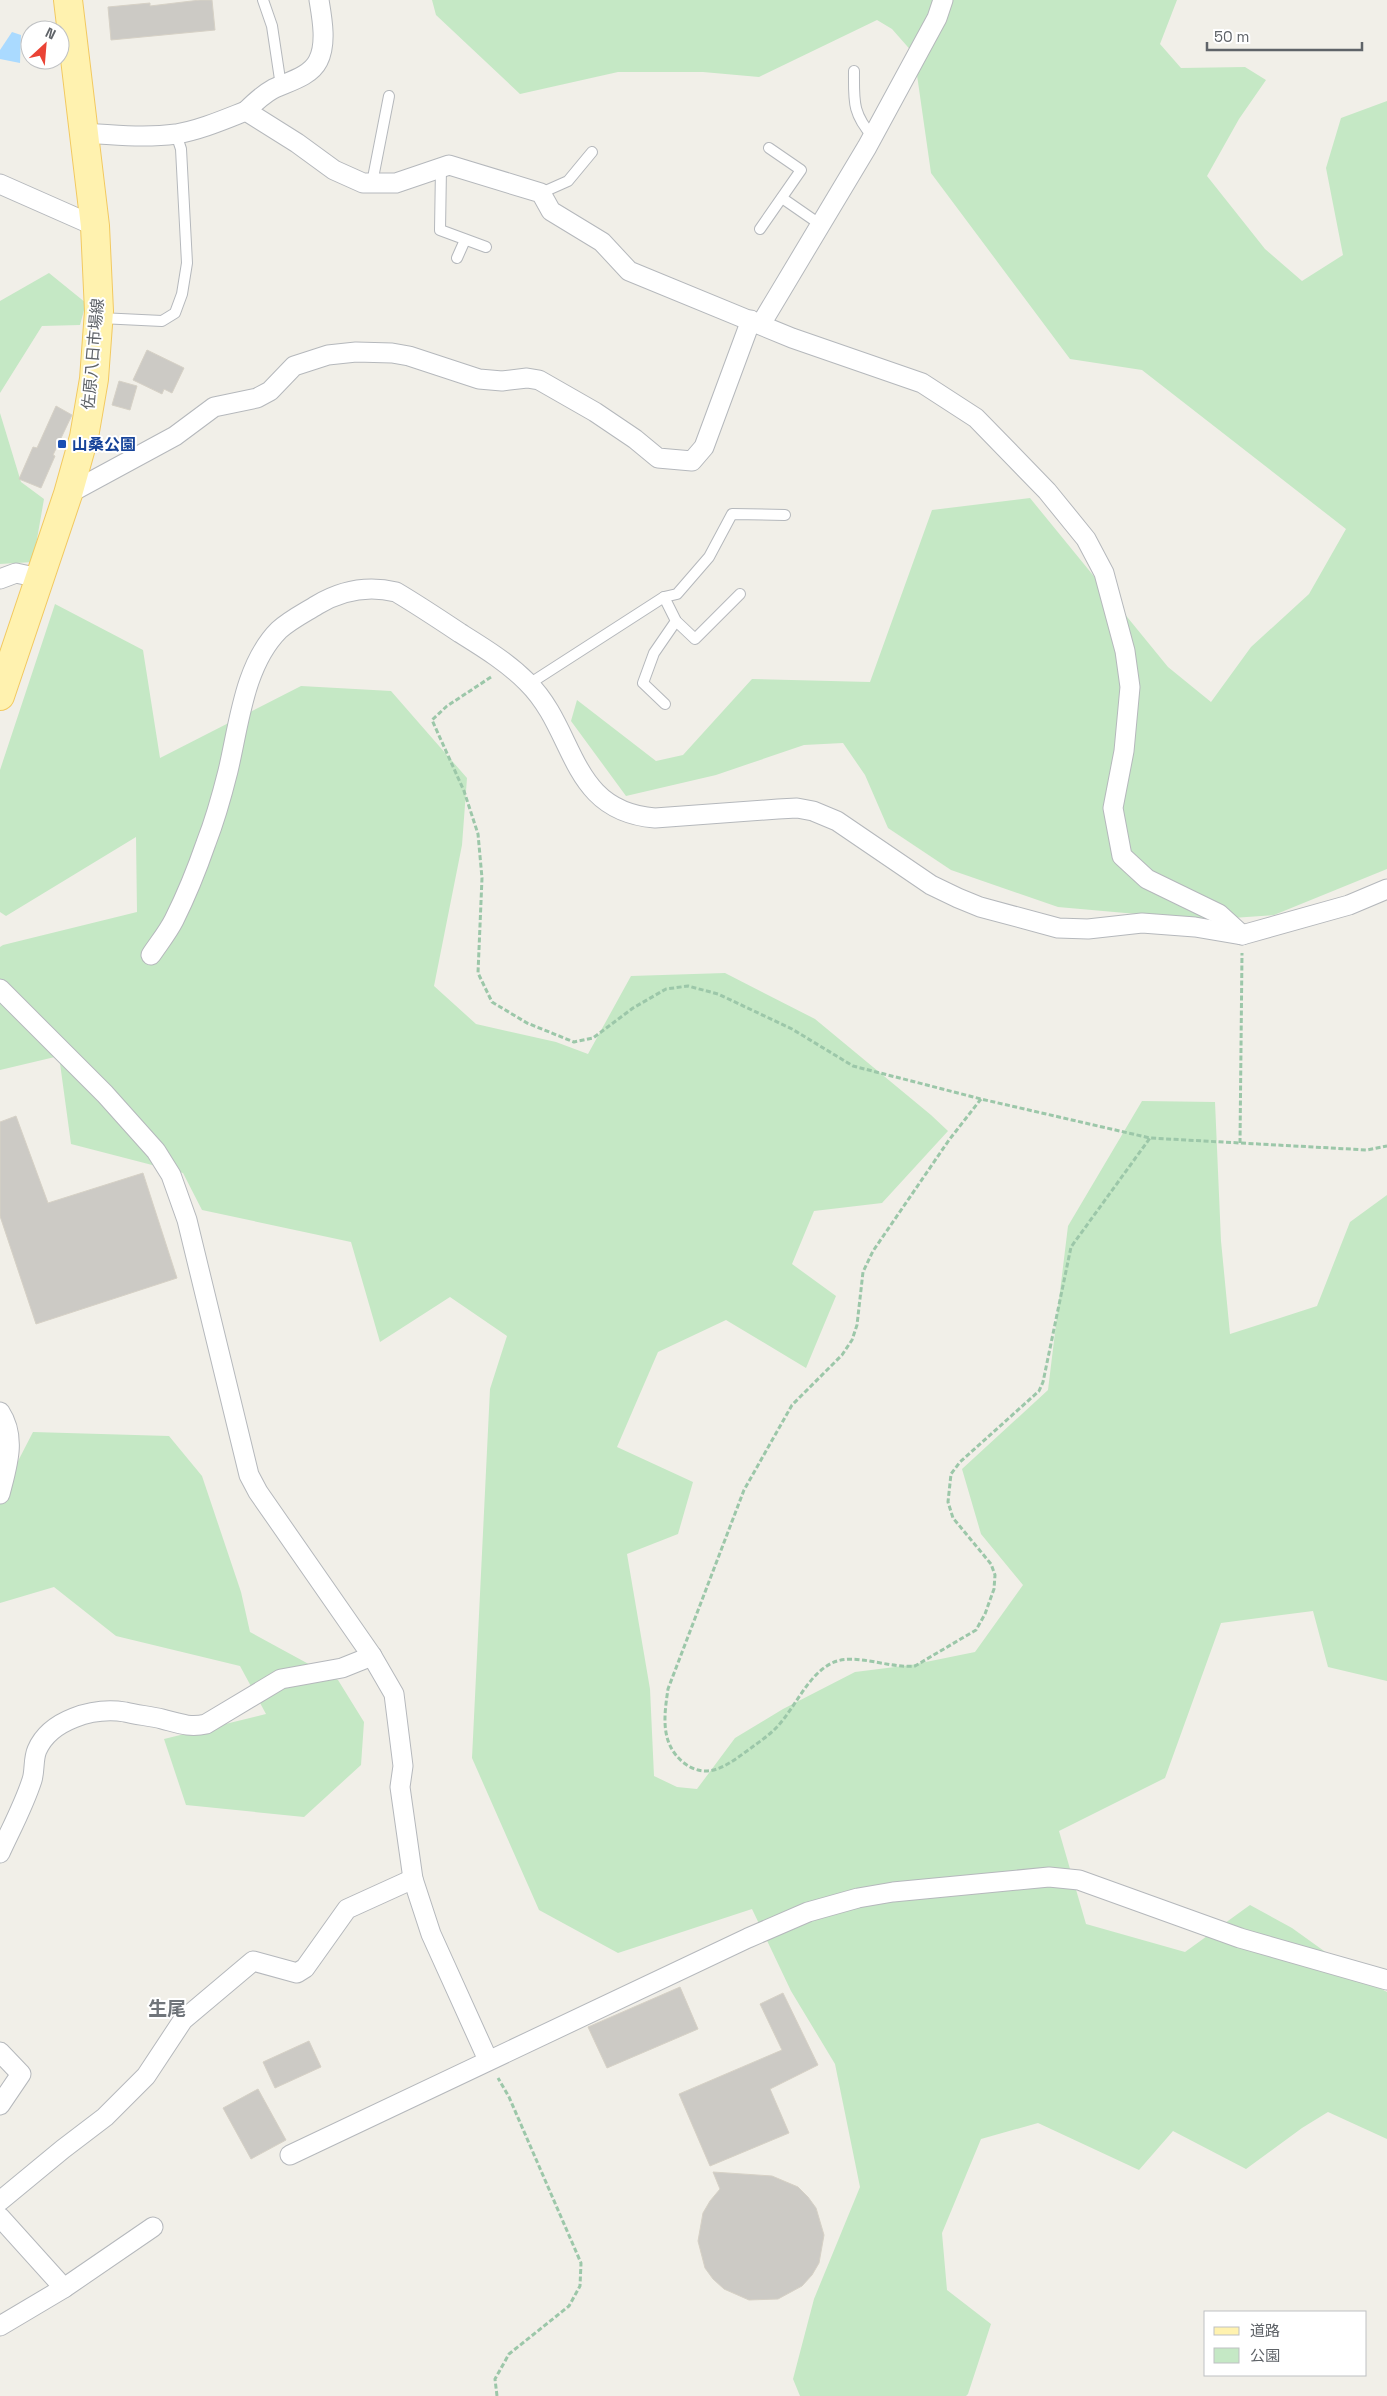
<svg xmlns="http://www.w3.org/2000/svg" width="1387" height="2396" font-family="'Space Grotesk','Noto Sans JP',sans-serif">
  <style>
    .green { fill: #c5e8c5 }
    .water { fill: #aadaff }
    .building { fill: #cccac5; stroke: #d6d1c6 }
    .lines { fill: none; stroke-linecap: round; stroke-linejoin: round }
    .service-casing { stroke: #b5b8bc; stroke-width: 12 }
    .minor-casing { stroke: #b5b8bc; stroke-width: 21 }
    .primary-casing { stroke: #f2c960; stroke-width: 30 }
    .path { stroke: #9cc7a9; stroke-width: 3; stroke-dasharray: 5 2.5; stroke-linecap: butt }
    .service { stroke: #fff; stroke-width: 10 }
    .minor { stroke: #fff; stroke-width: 19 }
    .primary { stroke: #fff2af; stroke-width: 28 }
    .transit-dot { fill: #1a4fb4; stroke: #fff; stroke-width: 2 }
    .labels { text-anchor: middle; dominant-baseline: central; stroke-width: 4; stroke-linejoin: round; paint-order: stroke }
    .street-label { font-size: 16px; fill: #5f6368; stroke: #fff }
    .transit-label { font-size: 16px; font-weight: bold; fill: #164399; stroke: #fff; text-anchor: start }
    .quarter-label { font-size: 19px; font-weight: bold; fill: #70757a; stroke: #fff }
  </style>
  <rect width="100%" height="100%" fill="#f1efe8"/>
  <g class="green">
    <path d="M432,0H1177L1160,44L1181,68L1245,67L1266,80L1239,119L1207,176L1265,249L1302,281L1343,255L1326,168L1341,118L1387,101V869L1274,915L1204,920L1058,907L951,870L888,828L865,775L843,743L804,745L716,775L626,796L571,721L577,700L656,761L683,755L752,679L870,682L932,510L1030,498L1168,667L1211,702L1251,647L1309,594L1346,529L1142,370L1070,359L931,173L914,54L892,29L877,20L759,77L703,72H618L520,94L436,15Z"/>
    <path d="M49,273L86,303L80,325L42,326L0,393V301Z"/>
    <path d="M0,413L21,482L44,499L33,562L0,564Z"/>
    <path d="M55,604L143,650L160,758L301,686L391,691L467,778L462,845L434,986L476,1024L556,1042L588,1054L631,976L725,973L815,1019L931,1115L948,1131L882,1203L814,1211L792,1264L836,1296L806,1368L726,1320L658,1352L617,1447L693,1482L678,1534L627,1554L650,1689L654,1776L677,1787L697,1789L735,1738L783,1709L855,1672L911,1665L975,1652L1023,1585L981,1534L962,1469L1048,1390L1068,1226L1142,1101L1215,1102L1221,1241L1230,1334L1317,1306L1350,1222L1387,1195V1681L1328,1667L1313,1611L1221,1623L1165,1778L1059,1831L1086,1924L1185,1952L1250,1905L1292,1928L1363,1979L1387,1992V2139L1328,2112L1302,2128L1246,2169L1173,2131L1139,2170L1038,2123L981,2139L942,2233L947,2290L991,2324L968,2394L966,2396H800L793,2379L814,2299L860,2187L835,2064L791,1991L752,1909L618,1953L539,1910L472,1758L490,1389L507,1336L450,1297L380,1342L351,1242L202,1210L183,1173L71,1144L59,1056L0,1070V947L3,945L137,912L136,837L6,916L0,912V770Z"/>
    <path d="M33,1432L169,1436L202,1476L241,1592L250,1632L338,1680L364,1722L361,1765L304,1817L186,1805L164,1739L266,1714L240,1666L116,1636L54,1587L0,1603V1496Z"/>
  </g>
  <path class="water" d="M12,32L21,35L20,63L0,59V50Z"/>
  <g class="building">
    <path d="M200,0H212L215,30L111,40L108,7L150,3V6Z"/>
    <path d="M147,350L184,368L172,393L164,389L162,394L133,380Z"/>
    <path d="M119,381L137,386L130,410L112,405Z"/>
    <path d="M56,406L72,415L53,455L55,456L41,488L19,479L33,447L37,448Z"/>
    <path d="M16,1116L48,1203L143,1173L177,1278L36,1324L0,1216V1122Z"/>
    <path d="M680,1987L698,2029L607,2068L588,2027Z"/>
    <path d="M783,1993L818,2065L770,2089L789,2133L710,2166L679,2094L782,2050L760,2004Z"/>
    <path d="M309,2041L321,2067L275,2088L263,2062Z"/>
    <path d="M258,2089L286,2140L251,2159L223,2108Z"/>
    <path d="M713,2172L772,2176L798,2187L808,2197L816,2208L824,2235L819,2263L812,2275L802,2286L778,2299L749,2300L724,2289L713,2279L705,2268L698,2241L703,2213L710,2201L720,2189Z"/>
  </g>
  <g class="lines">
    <defs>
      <g id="service">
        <path d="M263,0L272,26L281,86"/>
        <path d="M854,71C854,101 852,113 873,137"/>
        <path d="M441,168L440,230L486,247"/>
        <path d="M372,183L389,96"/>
        <path d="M541,193L568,181L592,152"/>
        <path d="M782,198L821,225"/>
        <path d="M760,229L801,170L769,148"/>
        <path d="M457,258L465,240"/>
        <path d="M100,318L162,321L175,313L182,294L187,263L181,149L176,134"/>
        <path d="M664,597L676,621L695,639L740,594"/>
        <path d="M529,684L664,597L677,594L709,557L732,514L785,515"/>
        <path d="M665,704L643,683L654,653L676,621"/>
      </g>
      <g id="minor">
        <path d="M246,111C254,103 262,95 273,89C287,82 310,77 318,61C327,44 322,18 319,0"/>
        <path d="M84,133C114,135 146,138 176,134C200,130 223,120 246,111L297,143L334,170L363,183H396L449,165L541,193L551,211L602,242L629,271L792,338L922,383L976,418L1047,491L1086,539L1104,573L1125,651L1130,687L1124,751L1113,808L1122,856L1147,879L1219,914L1242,935"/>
        <path d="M0,184L95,226"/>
        <path d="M761,324L867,147L937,18L943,0"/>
        <path d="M68,494L175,436L214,407L257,398L270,391L294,366L328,355L356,352L392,353L409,356L479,379L502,381L527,378L539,380L595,412L635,439L658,458L692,461L704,447L751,320"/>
        <path d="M0,579L16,573L39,578"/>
        <path d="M151,955C159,943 168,932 174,920C186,896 197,869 206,843C215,820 222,795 228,771C239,725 244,665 279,630C290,620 304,613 317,605C342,590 367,585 396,592C418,605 439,619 460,633C484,648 507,662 527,682C577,731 568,811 655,818L778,809L797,808L813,811L837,821L931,885L958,898L980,907L1058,928L1088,929L1142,923L1195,927L1242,935L1349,905L1387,889"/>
        <path d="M0,989L105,1094L156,1151L171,1175L187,1220L249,1475L258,1492L372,1656L394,1694L403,1766L400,1787L413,1879L431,1934L488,2060"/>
        <path d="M0,1412C17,1438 7,1466 0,1494"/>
        <path d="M0,1853C11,1829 24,1805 32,1780C35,1771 33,1759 37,1750C50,1720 93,1707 125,1712C137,1715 150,1716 162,1719C178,1723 189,1728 206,1724L281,1679L342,1668L372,1656"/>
        <path d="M0,2052L21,2074L0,2105"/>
        <path d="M290,2155L748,1938L808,1912L858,1898L893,1892L1049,1877L1079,1880L1240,1938L1387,1980"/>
        <path d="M0,2201L63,2149L105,2117L146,2076L183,2020L253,1961L297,1973L305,1968L347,1909L413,1879"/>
        <path d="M0,2217L64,2288"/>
        <path d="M0,2326L64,2288L153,2227"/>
      </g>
      <path id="primary" d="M0,696L68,494L84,437L94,379L99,311L95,226L68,0"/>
    </defs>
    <use href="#service" class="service-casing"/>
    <use href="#minor" class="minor-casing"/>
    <use href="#primary" class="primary-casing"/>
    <g class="path">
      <path d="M491,677L447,706L432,720L464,791L478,834L482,878L478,973L492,1002L527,1023L574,1042L593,1038L633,1008L666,989L688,986L718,994L792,1029L853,1066L981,1099L1150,1138L1367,1150L1387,1146"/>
      <path d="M981,1099L949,1140L873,1251L863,1272L857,1325L852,1340L842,1355L792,1405L744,1490L668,1689C664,1716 660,1744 684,1763C709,1782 730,1763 751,1748C759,1742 768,1736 775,1729C795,1709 807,1675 832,1663C854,1652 890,1669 915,1666L976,1630L985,1614L994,1589L995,1575L991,1564L953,1518L948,1502L951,1474L960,1462L1039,1391L1043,1382L1071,1247L1150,1138"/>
      <path d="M1240,1143L1242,953"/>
      <path d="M497,2396L495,2379L509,2354L569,2306L580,2286L581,2263L509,2097L498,2078"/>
    </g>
    <use href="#service" class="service"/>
    <use href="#minor" class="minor"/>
    <use href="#primary" class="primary"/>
  </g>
  <rect class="transit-dot" x="57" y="439" width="10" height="10" rx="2.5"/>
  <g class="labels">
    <g class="street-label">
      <text transform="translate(93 354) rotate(-85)">佐原八日市場線</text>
    </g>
    <g class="transit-label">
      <text x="72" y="444">山桑公園</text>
    </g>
    <g class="quarter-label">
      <text x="167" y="2008">生尾</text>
    </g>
  </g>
  <rect x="1204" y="2311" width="162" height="65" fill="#ffffff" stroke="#bfc1c3"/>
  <rect x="1214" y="2327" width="25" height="8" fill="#fff2af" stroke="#bfc1c3"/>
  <text x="1250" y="2336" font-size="15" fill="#5f6368">道路</text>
  <rect x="1214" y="2348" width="25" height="15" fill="#c5e8c5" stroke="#bfc1c3"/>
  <text x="1250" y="2361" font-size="15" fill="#5f6368">公園</text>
  <g transform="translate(45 45) rotate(26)"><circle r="24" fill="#ffffff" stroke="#bfc1c3"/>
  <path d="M0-4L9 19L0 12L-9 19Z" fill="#ea4335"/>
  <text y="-8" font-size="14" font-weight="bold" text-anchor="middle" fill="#5f6368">N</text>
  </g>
  <path d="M1207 42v8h155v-8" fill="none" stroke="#5f6368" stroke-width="2.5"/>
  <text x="1214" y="42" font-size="15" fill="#5f6368" stroke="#ffffff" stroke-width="4" paint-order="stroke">50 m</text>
</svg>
